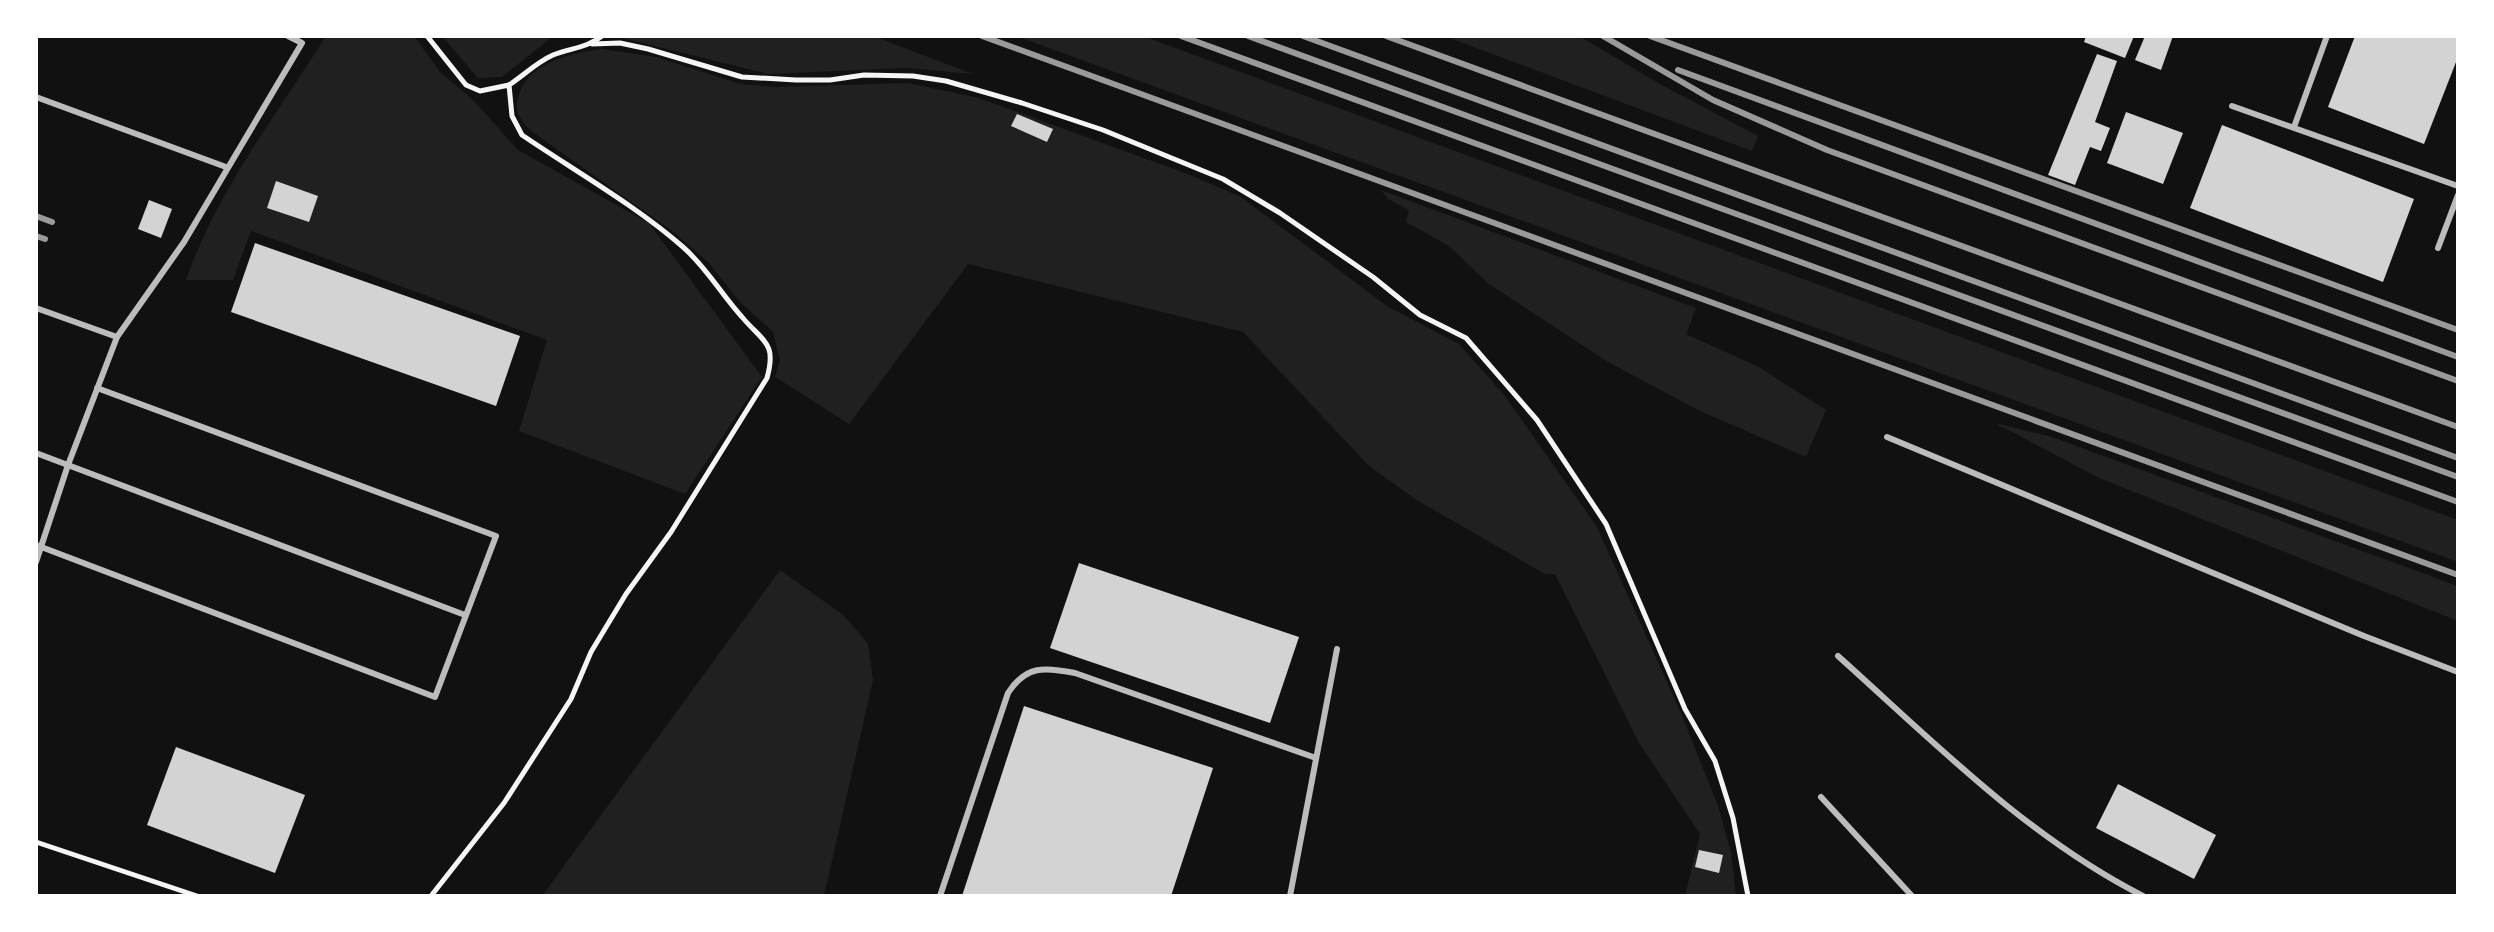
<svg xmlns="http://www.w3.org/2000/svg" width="2494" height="932" font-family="'Archivo Narrow',sans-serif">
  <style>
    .green { fill: #202020 }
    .building { fill: #d3d3d3 }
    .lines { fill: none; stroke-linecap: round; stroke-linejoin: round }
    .path { stroke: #f5f5f5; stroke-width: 5 }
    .service { stroke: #bcbcbc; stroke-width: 6 }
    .rail { stroke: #9a9a9a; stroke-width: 6 }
  </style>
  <rect width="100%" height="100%" fill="#111"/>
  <g class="green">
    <path d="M326,36H414L440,72L473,100L518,150L649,223L762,377L685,494L519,431L547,340L251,231L233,280H186C216,192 277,114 326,36Z"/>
    <path d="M442,36H548L552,37L502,77L478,78Z"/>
    <path d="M614,36H873L973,74L906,68L768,74Z"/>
    <path d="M1016,36H1143L2458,520V562Z"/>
    <path d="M1444,36H1579L1662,85L1758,136L1752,151Z"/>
    <path d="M602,49L656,57L741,84L775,87L908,83L979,98L1188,174L1241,197L1387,306L1459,344L1505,396L1597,527L1681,713L1718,806L1731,852L1736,896H1685L1700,834L1639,743L1555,574H1545L1415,499L1368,465L1243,332L968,264L849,424L775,377L780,360L773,332L740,302L708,262L671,230L531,131C527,127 522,121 519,116C515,109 517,99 520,92C531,61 574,53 602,49Z"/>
    <path d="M1381,190L1696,308L1686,334L1759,367L1826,410L1806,457L1698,410L1608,362L1489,284L1449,246L1406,222L1409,210L1388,199Z"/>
    <path d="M1995,423L2052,437L2458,586V621L2099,478Z"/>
    <path d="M780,570L842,614L868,643L873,680L824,896H542Z"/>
  </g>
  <g class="building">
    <path d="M2086,36H2134L2125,58L2084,42Z"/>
    <path d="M2145,36H2173L2161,70L2135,60Z"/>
    <path d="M2355,36H2458V57L2424,144L2328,107Z"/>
    <path d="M2097,54L2117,61L2095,122L2110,128L2101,151L2090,147L2075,185L2048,175Z"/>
    <path d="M2126,112L2183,133L2163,184L2107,163Z"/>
    <path d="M1017,114L1053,129L1047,142L1011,126Z"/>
    <path d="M2222,125L2414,199L2383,282L2190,208Z"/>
    <path d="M276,181L318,196L309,222L267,208Z"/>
    <path d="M149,200L172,209L161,238L138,229Z"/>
    <path d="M255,243L520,336L496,406L231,312Z"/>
    <path d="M1079,563L1299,637L1270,723L1050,648Z"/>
    <path d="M1024,706L1213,768L1171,896H962Z"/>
    <path d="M176,747L305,795L275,873L147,825Z"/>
    <path d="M2118,784L2216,835L2194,879L2096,828Z"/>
    <path d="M1699,850L1723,855L1719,873L1695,867Z"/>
  </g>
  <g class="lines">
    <g class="path">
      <path d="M427,36L466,85L480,91L509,85L512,116L522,135C575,171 635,205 683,247C707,268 721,294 742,317C763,342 777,342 767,378L671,532L626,594L591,652L571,699L504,803L431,896"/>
      <path d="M592,44L620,43L648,49L742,77L796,80H830L864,75L913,76L946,81L1022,103L1103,130L1223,179L1280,213L1373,277L1420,315L1466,338L1537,420L1606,524L1685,709L1715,761L1733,818L1748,896"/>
      <path d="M509,85C524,75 537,62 553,55C570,48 587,48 602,36"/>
      <path d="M36,842L197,896"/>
    </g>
    <g class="service">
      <path d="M36,97L226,167"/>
      <path d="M2232,106L2458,186"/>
      <path d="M2294,127L2327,36"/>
      <path d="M2438,248L2458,195"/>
      <path d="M36,308L117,337"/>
      <path d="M1887,437L2364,636L2458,672"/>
      <path d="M36,453L465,615"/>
      <path d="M36,545L435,697L496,536L97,388"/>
      <path d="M36,562L68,465L117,337L184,242L302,43L288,36"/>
      <path d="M1838,656C1934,742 2027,837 2143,896"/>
      <path d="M1821,797L1912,896"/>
      <path d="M940,896L1008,693C1026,665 1045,667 1075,673L1316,758"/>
      <path d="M1290,896L1337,649"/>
    </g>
    <g class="rail">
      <path d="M982,36L2458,575"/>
      <path d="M1181,36L2458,502"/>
      <path d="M1248,36L2458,477"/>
      <path d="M1303,36L2458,458"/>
      <path d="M1386,36L2458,427"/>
      <path d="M1603,36L1713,100L1827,150L2458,381"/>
      <path d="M1650,36L2458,330"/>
      <path d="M1678,70L2458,357"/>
      <path d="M36,216L52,222"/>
      <path d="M36,236L45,239"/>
    </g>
  </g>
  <rect width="2494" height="932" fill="none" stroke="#ffffff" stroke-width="76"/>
</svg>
